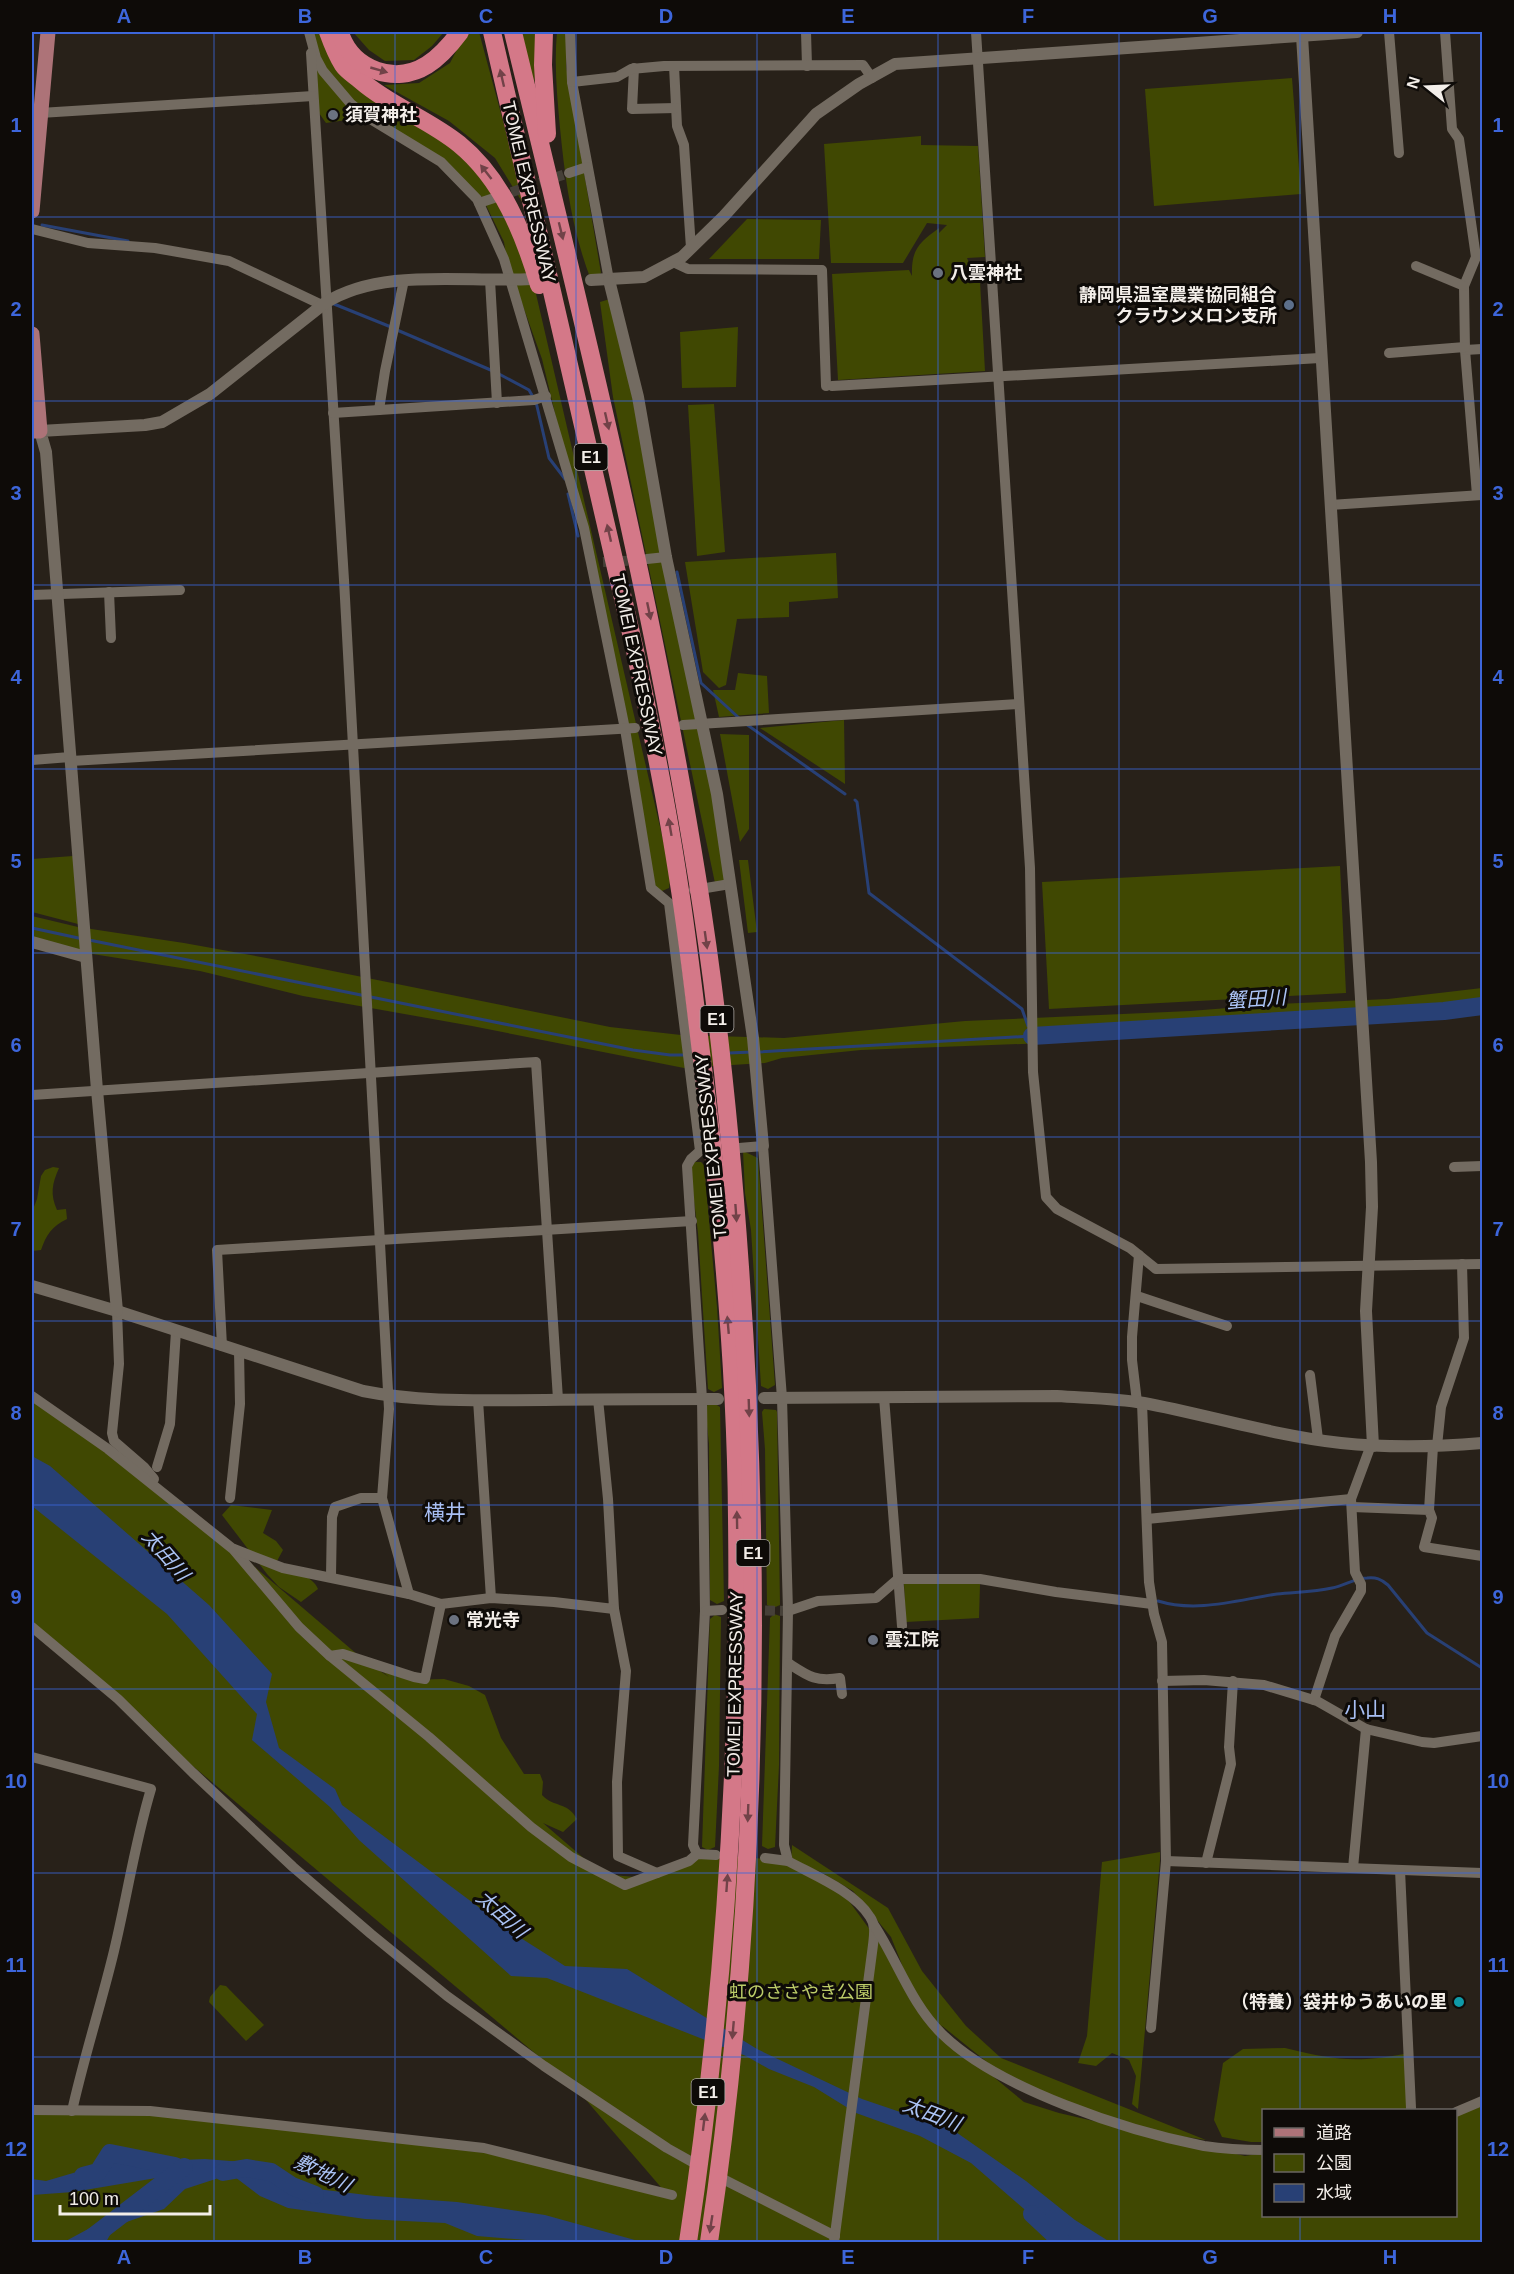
<svg xmlns="http://www.w3.org/2000/svg" width="1514" height="2274" font-family="Arial,'Noto Sans JP',sans-serif">
  <style>
    .green { fill: #404802 }
    .water { fill: #284075 }
    .lines { fill: none; stroke-linecap: round; stroke-linejoin: round }
    .stream { stroke: #284075; stroke-width: 3 }
    .river { stroke: #284075; stroke-width: 18 }
    .minor-tunnel { stroke: #464038; stroke-width: 10; stroke-dasharray: 10 5; stroke-linecap: butt }
    .minor { stroke: #736b61; stroke-width: 10 }
    .tertiary { stroke: #736b61; stroke-width: 12 }
    .primary { stroke: #ad7378; stroke-width: 15 }
    .motorway { stroke: #d47888; stroke-width: 18 }
    .oneway { fill: #714248 }
    .grid { fill: none; stroke: #3d66db; stroke-width: 1.5; stroke-opacity: 0.55 }
    .worship-dot { fill: #6b7280; stroke: #0e0b08; stroke-width: 2 }
    .service-dot { fill: #5c6f8a; stroke: #0e0b08; stroke-width: 2 }
    .culture-dot { fill: #0f9aa8; stroke: #0e0b08; stroke-width: 2 }
    .labels { text-anchor: middle; dominant-baseline: central; stroke-width: 6; stroke-linejoin: round; paint-order: stroke }
    .shield { fill: #0e0b08; stroke: #aeaaa6; stroke-width: 1.5 }
    .shield-label { font-size: 16px; font-weight: bold; fill: #f3eee9 }
    .poi-label { font-size: 18px; font-weight: bold; fill: #f3eee9; stroke: #0e0b08; text-anchor: start }
    .street-label { font-size: 18px; fill: #f3eee9; stroke: #0e0b08 }
    .park-label { font-size: 18px; fill: #bdcd69; stroke: #0e0b08 }
    .water-label { font-size: 20px; font-style: italic; fill: #abc3f5; stroke: #0e0b08 }
    .quarter-label { font-size: 21px; fill: #a8bff4; stroke: #0e0b08 }
    .neatline { fill: none; stroke: #3d66db; stroke-width: 2 }
    .grid-label { font-size: 20px; text-anchor: middle; font-weight: bold; fill: #3d66db }
  </style>
  <rect width="100%" height="100%" fill="#282119"/>
  <g class="green">
    <path d="M307,32H324L338,61L464,149L495,186L537,276L510,280L504,242L482,197L432,157L367,117L326,123L314,106Z"/>
    <path d="M353,32H444L432,46L414,60L385,61L369,50Z"/>
    <path d="M466,32H479L527,210L495,158L449,121L384,85L419,83L450,63Z"/>
    <path d="M522,32H538L534,86Z"/>
    <path d="M557,32H568L566,66L601,273L591,280C572,231 565,179 560,128C557,95 554,64 557,32Z"/>
    <path d="M1292,78L1301,194L1154,206L1145,89Z"/>
    <path d="M921,136V145L978,146L985,257L967,258L969,263L979,264L985,371L838,380L832,274L909,270L912,276C911,249 919,243 939,228V233L947,225L927,223L903,263H831L824,144Z"/>
    <path d="M747,219L821,220L819,259H709Z"/>
    <path d="M533,281L671,874L669,888L662,891L651,888L595,580L542,359L515,284Z"/>
    <path d="M610,299L630,386L730,884L715,883L613,397L600,302Z"/>
    <path d="M738,327L736,387L682,388L680,332Z"/>
    <path d="M714,404L725,552L697,556L688,405Z"/>
    <path d="M836,553L838,598L789,602V617L737,619L726,685L719,688L703,672L685,562Z"/>
    <path d="M738,673L767,676L769,713L719,717L713,690H735Z"/>
    <path d="M844,720L845,784L760,728Z"/>
    <path d="M720,734L749,735V829L740,842Z"/>
    <path d="M73,856L78,924L32,912V859Z"/>
    <path d="M739,860H748L757,932L748,933Z"/>
    <path d="M1340,866L1346,993L1049,1009L1042,882Z"/>
    <path d="M32,916L78,927L184,943L283,961L610,1027L681,1035L784,1038L965,1021L1190,1011L1278,1004L1388,999L1482,988V1012L1047,1043L861,1050L782,1058L765,1063L684,1068L472,1026L303,996L200,971L86,953L32,938Z"/>
    <path d="M743,1151L758,1158L775,1385L768,1389L761,1386L751,1230L745,1193Z"/>
    <path d="M695,1162H701L704,1165L717,1307L722,1388L714,1392L708,1389L698,1233L690,1168Z"/>
    <path d="M53,1167L59,1168C52,1184 50,1194 57,1210L66,1209L67,1219C52,1226 46,1235 41,1250L32,1251V1212L37,1199L41,1176L45,1170Z"/>
    <path d="M32,1397L208,1527L365,1661L389,1677L375,1665L410,1680L444,1679L469,1686L485,1695L501,1738L524,1774H540L543,1782L542,1795C554,1808 567,1801 577,1819L563,1832L543,1823L602,1874L646,1878L697,1854L783,1860L841,1890L910,1985L891,1937L853,1891L819,1871L791,1862L792,1845L888,1908L922,1971L966,2026L1001,2058L1206,2140L1140,2130L1008,2079L941,2025L956,2046L1024,2102L1059,2113L1245,2156L1263,2153L1264,2216H1456V2111L1482,2100V2242H32V2110L143,2111L526,2158L665,2192L574,2086L32,1631Z"/>
    <path d="M715,1404L720,1407L724,1601L717,1604L710,1600L709,1444L705,1407L708,1405Z"/>
    <path d="M764,1409L776,1410L777,1412L780,1605L773,1608L767,1605L765,1449L762,1412Z"/>
    <path d="M231,1505L272,1510L263,1533L276,1541L283,1550L277,1561C289,1567 314,1577 318,1589L301,1602L279,1587L267,1574L222,1515Z"/>
    <path d="M904,1584H980L979,1618L906,1622Z"/>
    <path d="M774,1614L780,1616L779,1765L775,1847L768,1849L762,1846L770,1618Z"/>
    <path d="M715,1615L721,1617L719,1766L715,1847L708,1850L702,1847L710,1619Z"/>
    <path d="M1160,1852V1860L1138,2109L1132,2104L1136,2076L1129,2060L1112,2053L1096,2066L1078,2063L1087,2036L1102,1862Z"/>
    <path d="M220,1985L226,1986L264,2025L246,2041L209,2002L210,1997Z"/>
    <path d="M1285,2048C1333,2060 1356,2063 1404,2054L1408,2110H1264L1263,2142H1251L1222,2137L1214,2120L1223,2063L1243,2049Z"/>
  </g>
  <g class="water">
    <path d="M32,1456L50,1466L209,1605L272,1674L266,1702L279,1748L335,1789L342,1805L516,1935L565,1966L627,1969L757,2049L862,2099L953,2130L1026,2181L1075,2220L1110,2242H1062L971,2163L920,2136L856,2113L814,2087L769,2069L746,2056L547,1978L511,1976L359,1840L330,1807L252,1740L257,1714L167,1614L32,1506Z"/>
    <path d="M205,2159L243,2162L246,2168L271,2172L292,2186L375,2196L457,2202L545,2215L642,2242H551L477,2236L445,2223L365,2219L288,2208L260,2196L231,2174L185,2189L164,2209L115,2226L106,2242H64L127,2208L153,2197L180,2174L73,2192L32,2195V2179L46,2181L107,2163Z"/>
  </g>
  <g class="lines">
    <g class="stream">
      <path d="M42,225L128,241"/>
      <path d="M334,304L391,327"/>
      <path d="M397,330L493,371"/>
      <path d="M499,374L529,390L533,397"/>
      <path d="M536,402L549,458L565,479"/>
      <path d="M568,494L578,536"/>
      <path d="M677,572L701,683L739,718"/>
      <path d="M746,724L845,794"/>
      <path d="M855,800L857,802L869,893L1022,1009L1028,1026"/>
      <path d="M32,928L83,939"/>
      <path d="M89,940L633,1050L670,1055H686"/>
      <path d="M759,1052L1031,1036"/>
      <path d="M729,1053L752,1052"/>
      <path d="M1158,1601C1197,1613 1237,1600 1277,1594C1295,1592 1314,1592 1332,1588C1344,1586 1355,1578 1367,1578C1376,1577 1381,1579 1388,1585L1427,1633L1482,1668"/>
    </g>
    <g class="river">
      <path d="M1032,1036L1444,1011L1482,1006"/>
      <path d="M223,2172L246,2168L271,2172L292,2186L315,2195"/>
      <path d="M83,2176L98,2172L110,2153L175,2166"/>
      <path d="M1032,2214L1062,2242"/>
      <path d="M86,2242L184,2167"/>
    </g>
    <g class="minor-tunnel">
      <path d="M497,197L569,173"/>
      <path d="M603,562L642,560"/>
      <path d="M750,1610L788,1611"/>
    </g>
    <g class="minor">
      <path d="M309,32L316,58L323,71L351,104L367,117L441,162L477,199L504,259L584,528L625,729L651,888L669,903L700,1151L691,1159L687,1166L702,1399L705,1611L693,1845L697,1854"/>
      <path d="M570,32L572,82L609,280"/>
      <path d="M806,32L807,66"/>
      <path d="M976,32L1030,868L1033,1072L1046,1197L1057,1209L1130,1248L1156,1269L1482,1264"/>
      <path d="M1389,32L1399,153"/>
      <path d="M1445,32L1452,129L1459,139L1476,257L1464,286L1465,350L1477,495"/>
      <path d="M311,53L344,580L389,1409L382,1498L409,1594"/>
      <path d="M674,66L677,126L684,145L691,248"/>
      <path d="M634,68L632,109L676,108"/>
      <path d="M572,82L617,77L631,69L664,66L863,65L872,78"/>
      <path d="M40,113L313,96"/>
      <path d="M569,173L587,167"/>
      <path d="M479,203L494,198"/>
      <path d="M32,229L88,243L155,248L229,261L322,305"/>
      <path d="M673,262L688,269L822,270L826,386"/>
      <path d="M1416,266L1464,286"/>
      <path d="M490,280L497,403"/>
      <path d="M1465,350L1482,349"/>
      <path d="M1389,353L1465,347"/>
      <path d="M832,386L1320,358"/>
      <path d="M379,410L385,371L404,280"/>
      <path d="M333,413L534,400L546,396"/>
      <path d="M1330,505L1482,495"/>
      <path d="M647,559L666,557"/>
      <path d="M109,592L111,638"/>
      <path d="M32,595L180,590"/>
      <path d="M683,725L1019,704"/>
      <path d="M32,760L70,757"/>
      <path d="M71,761L635,728"/>
      <path d="M694,890L730,884"/>
      <path d="M32,1095L536,1062L558,1399"/>
      <path d="M727,1149L763,1146L782,1398L788,1611L784,1845L788,1861C813,1875 854,1891 870,1917C876,1925 874,1936 873,1945L834,2242"/>
      <path d="M1454,1167L1482,1166"/>
      <path d="M1137,1296L1227,1326"/>
      <path d="M117,1311L119,1364L112,1433L114,1441L144,1467L154,1479"/>
      <path d="M222,1346L217,1250L692,1221"/>
      <path d="M1310,1375L1318,1439"/>
      <path d="M32,1396L108,1449L233,1549L299,1627L330,1656L429,1737L531,1827L571,1857L625,1885L689,1861L697,1854L716,1855"/>
      <path d="M884,1397L902,1626"/>
      <path d="M478,1400L491,1598"/>
      <path d="M1137,1402L1132,1360V1337L1139,1255"/>
      <path d="M1142,1403L1149,1582L1154,1614L1162,1642L1166,1861L1151,2028"/>
      <path d="M1437,1446L1441,1407L1464,1338L1462,1264"/>
      <path d="M157,1467L170,1424L176,1331"/>
      <path d="M230,1498L240,1404L239,1351"/>
      <path d="M1352,1507L1429,1510L1432,1518L1424,1547L1482,1556"/>
      <path d="M1429,1510L1433,1447"/>
      <path d="M1147,1519L1351,1499"/>
      <path d="M234,1549L283,1568L409,1594L441,1604L491,1598L554,1602L614,1609L608,1499L598,1399"/>
      <path d="M331,1576L332,1517L335,1507L361,1498H382"/>
      <path d="M614,1609L626,1671L617,1782L618,1856L657,1873"/>
      <path d="M705,1611L722,1610"/>
      <path d="M788,1611L818,1601L876,1598L898,1579H980L1056,1592L1152,1604"/>
      <path d="M32,1627L118,1699L193,1773L293,1867L371,1934L447,1996L544,2066L667,2148L701,2167"/>
      <path d="M330,1656L343,1654L414,1677L425,1679L441,1604"/>
      <path d="M788,1663C808,1676 815,1682 840,1678L842,1694"/>
      <path d="M1162,1681L1204,1680L1264,1685L1317,1701L1366,1729L1422,1742L1434,1743L1482,1736"/>
      <path d="M1314,1700L1335,1636L1361,1591V1584L1355,1572L1351,1499L1371,1445"/>
      <path d="M32,1757L151,1789C135,1842 127,1897 114,1951C101,2005 84,2057 72,2111"/>
      <path d="M765,1858L788,1861"/>
      <path d="M1166,1861L1482,1873"/>
      <path d="M1206,1863L1231,1764L1229,1747L1233,1681"/>
      <path d="M1353,1868L1366,1729"/>
      <path d="M1400,1870L1411,2108"/>
      <path d="M874,1925C897,1960 911,2004 942,2034C998,2089 1127,2131 1204,2146C1224,2149 1244,2150 1264,2150"/>
      <path d="M32,2110L150,2111L484,2148L672,2195"/>
      <path d="M1456,2112L1482,2101"/>
      <path d="M715,2175L835,2236"/>
    </g>
    <g class="tertiary">
      <path d="M1302,36L1371,1162L1372,1207L1366,1311L1373,1446"/>
      <path d="M591,280L644,277L682,257L724,216L816,114L859,84L895,64L1357,32"/>
      <path d="M609,280L638,397L666,557L717,794L753,1038L763,1146"/>
      <path d="M32,942L86,957"/>
      <path d="M32,1286L117,1311L363,1391C423,1403 484,1400 545,1400C603,1399 661,1399 718,1399"/>
      <path d="M117,1311L97,1090L46,452L40,431L145,425L162,422L210,394L325,303C382,267 465,283 531,279"/>
      <path d="M764,1398L1057,1396C1086,1398 1115,1398 1144,1403C1208,1415 1276,1436 1341,1443C1388,1448 1435,1447 1482,1443"/>
    </g>
    <g class="primary">
      <path d="M32,211L48,32"/>
      <path d="M32,334L40,431H32"/>
    </g>
    <g class="motorway">
      <path d="M328,32C332,43 336,54 343,65C347,71 354,75 360,80C390,106 428,119 459,144C502,179 524,234 539,285"/>
      <path d="M492,32L634,646C651,725 667,804 679,884C688,940 694,996 701,1052C721,1206 736,1363 737,1518C740,1760 724,2003 688,2242"/>
      <path d="M513,32C581,312 651,592 697,877C718,1006 731,1137 740,1267C763,1592 757,1921 709,2242"/>
      <path d="M544,32L543,65L547,134"/>
      <path d="M341,36C354,70 395,85 427,65C440,57 451,44 460,32"/>
    </g>
  </g>
  <defs><path id="oneway-solid" d="M-6-.8H1V-3.2L6.5 0L1 3.2V.8H-6Z" transform="scale(1.5)"/></defs>
  <g class="oneway">
    <use href="#oneway-solid" transform="translate(379 70) rotate(16)"/>
    <use href="#oneway-solid" transform="translate(502 78) rotate(-103)"/>
    <use href="#oneway-solid" transform="translate(486 172) rotate(-128)"/>
    <use href="#oneway-solid" transform="translate(561 231) rotate(76)"/>
    <use href="#oneway-solid" transform="translate(607 421) rotate(77)"/>
    <use href="#oneway-solid" transform="translate(609 533) rotate(-103)"/>
    <use href="#oneway-solid" transform="translate(649 611) rotate(78)"/>
    <use href="#oneway-solid" transform="translate(670 827) rotate(-100)"/>
    <use href="#oneway-solid" transform="translate(706 940) rotate(82)"/>
    <use href="#oneway-solid" transform="translate(736 1213) rotate(86)"/>
    <use href="#oneway-solid" transform="translate(728 1325) rotate(-95)"/>
    <use href="#oneway-solid" transform="translate(749 1408) rotate(88)"/>
    <use href="#oneway-solid" transform="translate(737 1520) rotate(-91)"/>
    <use href="#oneway-solid" transform="translate(748 1813) rotate(92)"/>
    <use href="#oneway-solid" transform="translate(727 1883) rotate(-86)"/>
    <use href="#oneway-solid" transform="translate(733 2030) rotate(95)"/>
    <use href="#oneway-solid" transform="translate(704 2122) rotate(-83)"/>
    <use href="#oneway-solid" transform="translate(711 2224) rotate(99)"/>
  </g>
  <path class="grid" d="M214,32V2242M395,32V2242M576,32V2242M757,32V2242M938,32V2242M1119,32V2242M1300,32V2110M32,217H1482M32,401H1482M32,585H1482M32,769H1482M32,953H1482M32,1137H1482M32,1321H1482M32,1505H1482M32,1689H1482M32,1873H1482M32,2057H1482M1300,2216V2242"/>
  <g class="worship-dot">
    <circle cx="333" cy="115" r="6"/>
    <circle cx="938" cy="273" r="6"/>
    <circle cx="454" cy="1620" r="6"/>
    <circle cx="873" cy="1640" r="6"/>
  </g>
  <circle class="service-dot" cx="1289" cy="305" r="6"/>
  <circle class="culture-dot" cx="1459" cy="2002" r="6"/>
  <g class="labels">
    <g class="shield">
      <rect x="574.5" y="444" width="33" height="26" rx="4.5"/>
      <rect x="700.5" y="1006" width="33" height="26" rx="4.5"/>
      <rect x="736.5" y="1540" width="33" height="26" rx="4.5"/>
      <rect x="691.5" y="2079" width="33" height="26" rx="4.5"/>
    </g>
    <g class="shield-label">
      <text x="591" y="457">E1</text>
      <text x="717" y="1019">E1</text>
      <text x="753" y="1553">E1</text>
      <text x="708" y="2092">E1</text>
    </g>
    <g class="poi-label">
      <text x="345" y="115">須賀神社</text>
      <text x="950" y="273">八雲神社</text>
      <text x="1277" y="295" text-anchor="end">静岡県温室農業協同組合<tspan x="1277" dy="21">クラウンメロン支所</tspan></text>
      <text x="466" y="1620">常光寺</text>
      <text x="885" y="1640">雲江院</text>
      <text x="1447" y="2002" text-anchor="end">（特養）袋井ゆうあいの里</text>
    </g>
    <g class="street-label">
      <text transform="translate(529 192) rotate(77)">TOMEI EXPRESSWAY</text>
      <text transform="translate(637 665) rotate(78)">TOMEI EXPRESSWAY</text>
      <text transform="translate(711 1146) rotate(-96)">TOMEI EXPRESSWAY</text>
      <text transform="translate(735 1684) rotate(-89)">TOMEI EXPRESSWAY</text>
    </g>
    <g class="park-label">
      <text x="801" y="1992">虹のささやき公園</text>
    </g>
    <g class="water-label">
      <text transform="translate(1256 999) rotate(-4)">蟹田川</text>
      <text transform="translate(166 1555) rotate(49)">太田川</text>
      <text transform="translate(502 1914) rotate(42)">太田川</text>
      <text transform="translate(932 2114) rotate(21)">太田川</text>
      <text transform="translate(323 2173) rotate(26)">敷地川</text>
    </g>
    <g class="quarter-label">
      <text x="445" y="1512">横井</text>
      <text x="1365" y="1709">小山</text>
    </g>
  </g>
  <rect width="1514" height="2274" fill="none" stroke="#0e0b08" stroke-width="66"/>
  <rect x="1262" y="2109" width="195" height="108" fill="#0e0b08" stroke="#6a6662" stroke-width="1.5"/>
  <rect x="1274" y="2128" width="30" height="9" fill="#ad7378" stroke="#6a6662" stroke-width="1.5"/>
  <text x="1316" y="2139" font-size="18" fill="#f3eee9">道路</text>
  <rect x="1274" y="2154" width="30" height="18" fill="#404802" stroke="#6a6662" stroke-width="1.5"/>
  <text x="1316" y="2169" font-size="18" fill="#f3eee9">公園</text>
  <rect x="1274" y="2184" width="30" height="18" fill="#284075" stroke="#6a6662" stroke-width="1.5"/>
  <text x="1316" y="2199" font-size="18" fill="#f3eee9">水域</text>
  <g transform="translate(1427 87) rotate(288)" stroke="#0e0b08" stroke-width="4.5" paint-order="stroke">
  <path d="M0-4.5L10 22L0 15L-10 22Z" fill="#f3eee9"/>
  <text y="-9" font-size="16" font-weight="bold" text-anchor="middle" fill="#f3eee9">N</text>
  </g>
  <path d="M60 2205v9h150v-9" fill="none" stroke="#f3eee9" stroke-width="3"/>
  <text x="69" y="2205" font-size="18" fill="#f3eee9" stroke="#0e0b08" stroke-width="4.5" paint-order="stroke">100 m</text>
  <rect x="33" y="33" width="1448" height="2208" class="neatline"/>
  <g class="grid-label">
    <text x="124" y="23">A</text>
    <text x="305" y="23">B</text>
    <text x="486" y="23">C</text>
    <text x="666" y="23">D</text>
    <text x="848" y="23">E</text>
    <text x="1028" y="23">F</text>
    <text x="1210" y="23">G</text>
    <text x="1390" y="23">H</text>
    <text x="16" y="132">1</text>
    <text x="1498" y="132">1</text>
    <text x="16" y="316">2</text>
    <text x="1498" y="316">2</text>
    <text x="16" y="500">3</text>
    <text x="1498" y="500">3</text>
    <text x="16" y="684">4</text>
    <text x="1498" y="684">4</text>
    <text x="16" y="868">5</text>
    <text x="1498" y="868">5</text>
    <text x="16" y="1052">6</text>
    <text x="1498" y="1052">6</text>
    <text x="16" y="1236">7</text>
    <text x="1498" y="1236">7</text>
    <text x="16" y="1420">8</text>
    <text x="1498" y="1420">8</text>
    <text x="16" y="1604">9</text>
    <text x="1498" y="1604">9</text>
    <text x="16" y="1788">10</text>
    <text x="1498" y="1788">10</text>
    <text x="16" y="1972">11</text>
    <text x="1498" y="1972">11</text>
    <text x="16" y="2156">12</text>
    <text x="1498" y="2156">12</text>
    <text x="124" y="2264">A</text>
    <text x="305" y="2264">B</text>
    <text x="486" y="2264">C</text>
    <text x="666" y="2264">D</text>
    <text x="848" y="2264">E</text>
    <text x="1028" y="2264">F</text>
    <text x="1210" y="2264">G</text>
    <text x="1390" y="2264">H</text>
  </g>
</svg>
